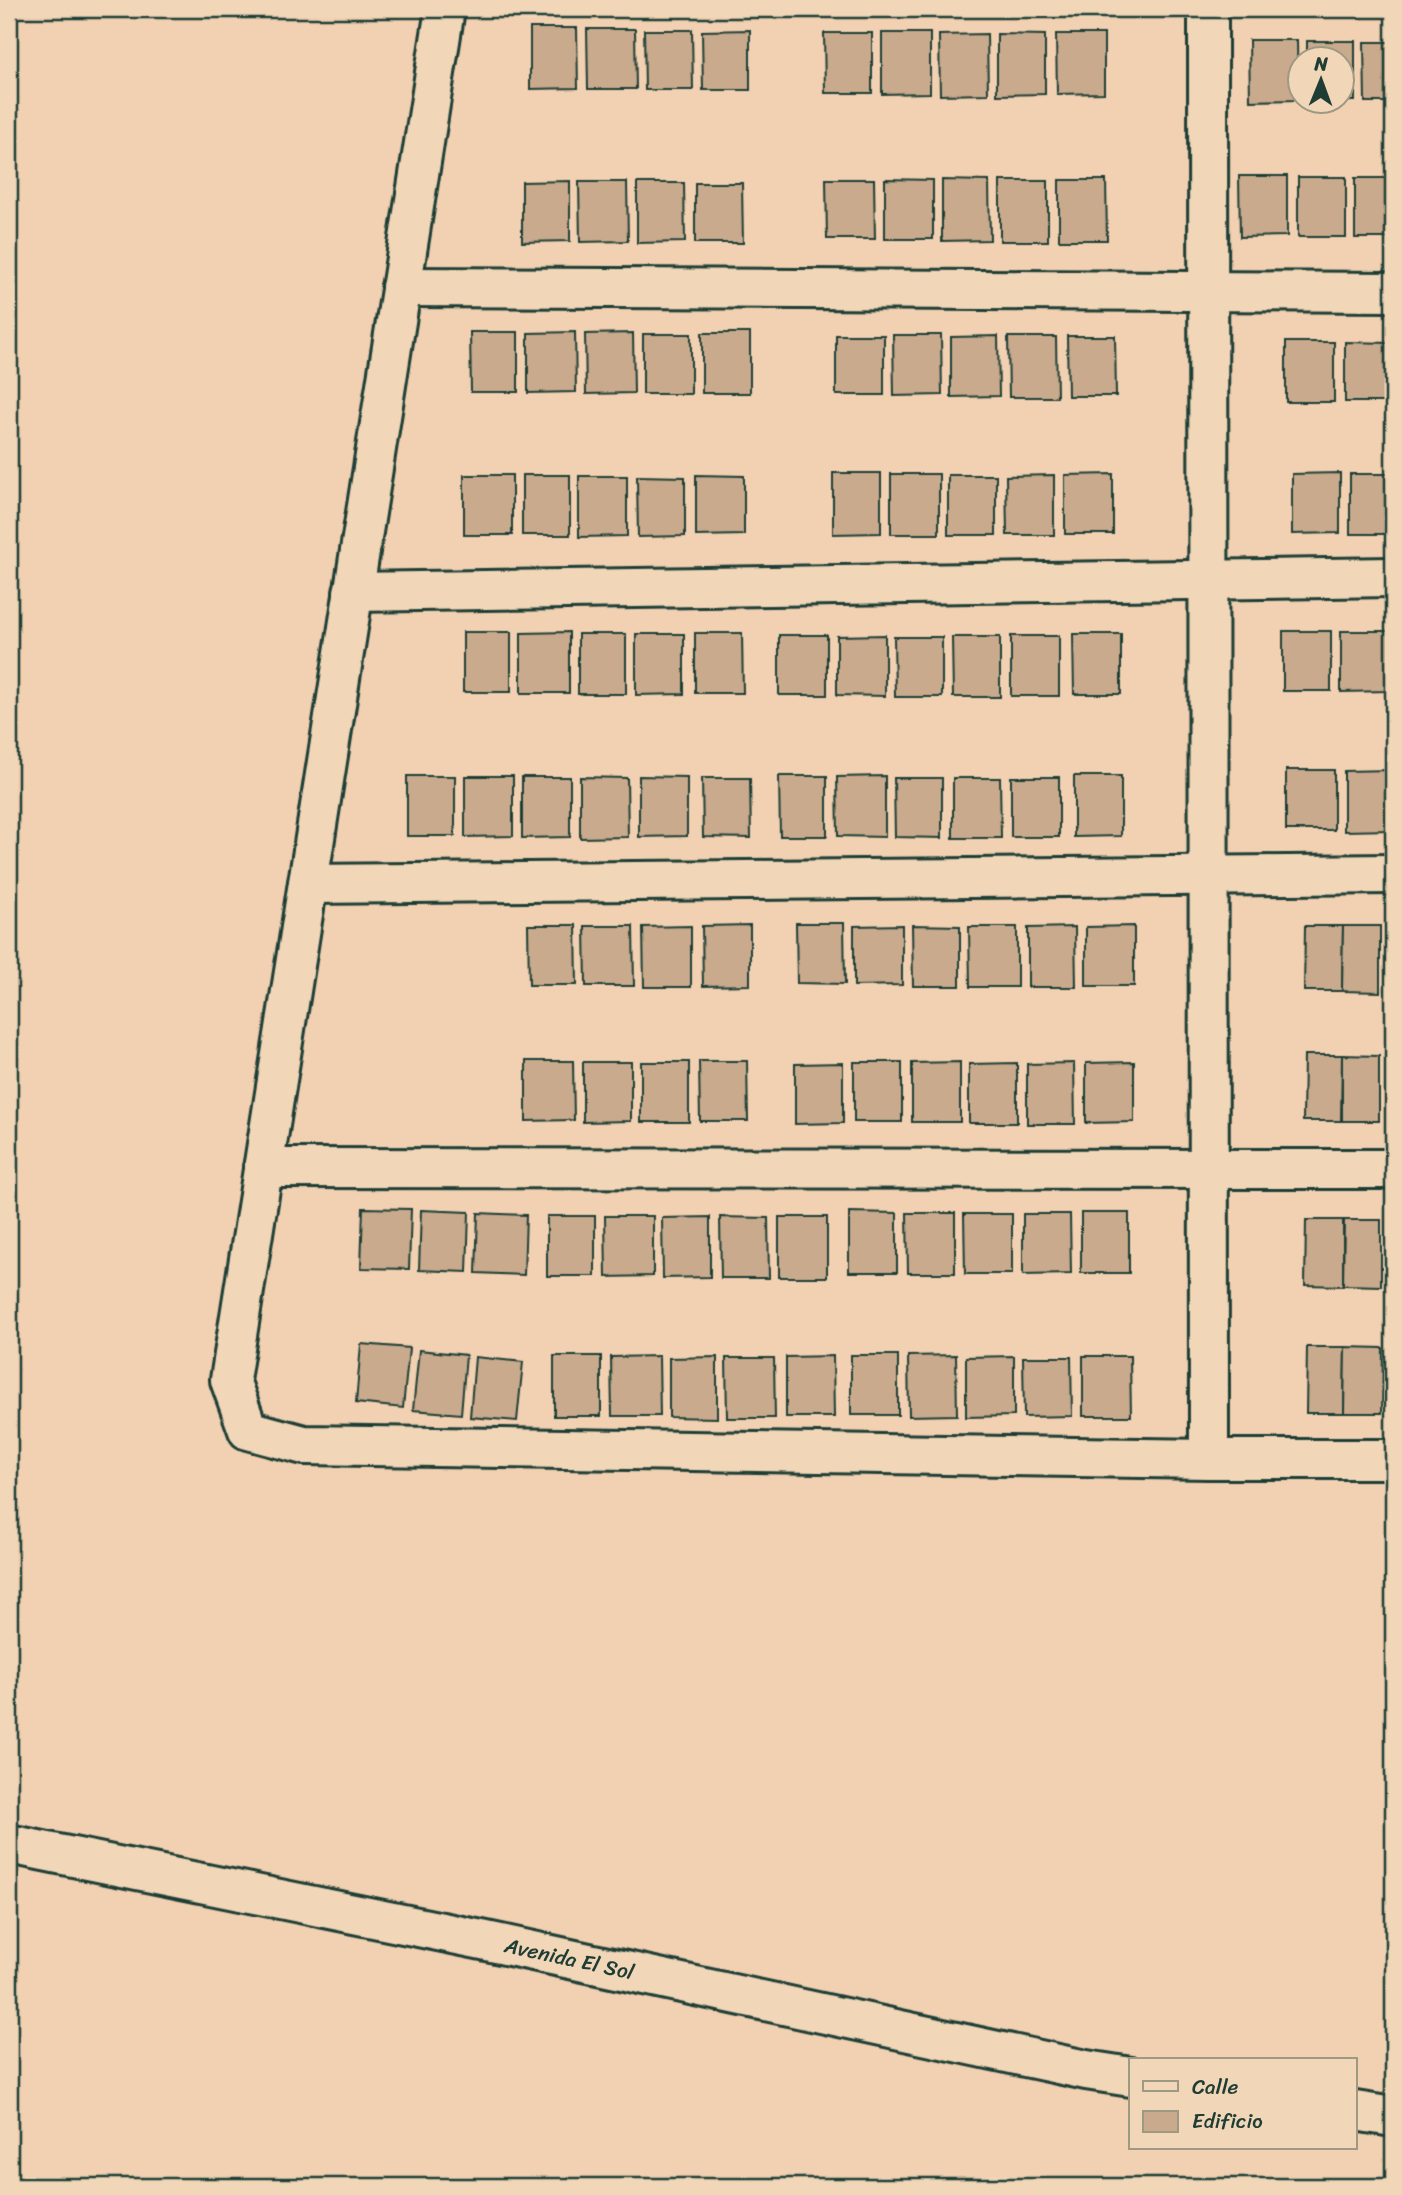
<svg xmlns="http://www.w3.org/2000/svg" width="1402" height="2195" font-family="Sriracha,sans-serif">
  <style>
    .building { fill: #c9aa8d; stroke: #1f3d34; stroke-width: 2 }
    .lines { fill: none; stroke-linecap: round; stroke-linejoin: round }
    .street-casing { stroke: #1f3d34; stroke-width: 44 }
    .secondary-casing { stroke: #1f3d34; stroke-width: 44 }
    .street { stroke: #f1d6b8; stroke-width: 38 }
    .secondary { stroke: #f1d6b8; stroke-width: 38 }
    .labels { text-anchor: middle; dominant-baseline: central; stroke-width: 7; stroke-linejoin: round; paint-order: stroke }
    .street-label { font-size: 21px; fill: #1f3d34; stroke: #f1d6b8 }
  </style>
  <rect width="100%" height="100%" fill="#f2d1b2"/>
  <filter id="ink" filterUnits="userSpaceOnUse"><feTurbulence type="fractalNoise" baseFrequency=".0143" numOctaves="2"/><feDisplacementMap in="SourceGraphic" scale="14" xChannelSelector="R" yChannelSelector="G"/><feConvolveMatrix kernelMatrix="1 2 1 2 8 2 1 2 1" color-interpolation-filters="sRGB"/></filter>
  <g filter="url(#ink)">
    <g class="building">
      <path d="M530,28H577L578,88L530,89Z"/>
      <path d="M587,29H635L636,89H588Z"/>
      <path d="M644,30H692L693,90H645Z"/>
      <path d="M750,30V90H703L702,31Z"/>
      <path d="M824,33H872V93H825Z"/>
      <path d="M882,33H930V93L882,94Z"/>
      <path d="M987,34L988,94L940,95L939,35Z"/>
      <path d="M997,34L1045,35V94L997,95Z"/>
      <path d="M1056,34H1104V93L1057,94Z"/>
      <path d="M1249,40H1297L1298,100L1250,101Z"/>
      <path d="M1307,41H1355V101H1342V60H1307Z"/>
      <path d="M1364,42H1393V102H1365Z"/>
      <path d="M1239,176H1287V236L1240,237Z"/>
      <rect x="1298" y="177" width="48" height="60"/>
      <rect x="1355" y="178" width="38" height="60"/>
      <path d="M826,179H874L875,239H827Z"/>
      <path d="M885,179L933,180V239H885Z"/>
      <path d="M942,180L989,181L990,240L942,241Z"/>
      <path d="M1059,180H1106L1107,240H1059Z"/>
      <path d="M570,181V241L522,242V182Z"/>
      <rect x="1000" y="181" width="48" height="60"/>
      <path d="M579,182H627L628,241L580,242Z"/>
      <path d="M637,183H684L685,242L637,243Z"/>
      <path d="M695,183H742L743,243H695Z"/>
      <path d="M470,332H518V392H471Z"/>
      <path d="M575,332L576,392L528,393V333Z"/>
      <path d="M633,333L634,393L586,394L585,334Z"/>
      <rect x="702" y="333" width="48" height="60"/>
      <rect x="643" y="334" width="48" height="60"/>
      <rect x="836" y="335" width="48" height="60"/>
      <path d="M893,335H941L942,395L894,396Z"/>
      <path d="M998,336L999,396L951,397V337Z"/>
      <path d="M1067,336H1115L1116,396H1068Z"/>
      <path d="M1008,337H1056L1057,397H1009Z"/>
      <rect x="1286" y="342" width="48" height="60"/>
      <path d="M1345,342L1392,343L1393,402H1345Z"/>
      <path d="M833,473H881V533L833,534Z"/>
      <path d="M1340,473V533L1292,534V474Z"/>
      <rect x="891" y="474" width="48" height="60"/>
      <path d="M1113,474V534H1065V475Z"/>
      <rect x="1350" y="474" width="43" height="60"/>
      <rect x="464" y="475" width="48" height="60"/>
      <rect x="522" y="475" width="48" height="60"/>
      <path d="M696,475L744,476V535L696,536Z"/>
      <rect x="948" y="475" width="48" height="60"/>
      <path d="M1054,475V535H1007L1006,476Z"/>
      <path d="M579,476H627V536L579,537Z"/>
      <path d="M637,476L685,477V536L638,537Z"/>
      <rect x="1283" y="631" width="48" height="60"/>
      <path d="M1341,631H1389V691L1341,692Z"/>
      <rect x="463" y="632" width="48" height="60"/>
      <path d="M569,632V693H521V633Z"/>
      <path d="M695,633H742L743,693H695Z"/>
      <rect x="578" y="634" width="48" height="60"/>
      <path d="M636,634H684V694L636,695Z"/>
      <path d="M1073,634H1121V694H1074Z"/>
      <rect x="779" y="635" width="48" height="60"/>
      <path d="M885,635V696L837,695V636Z"/>
      <rect x="1011" y="636" width="48" height="60"/>
      <path d="M894,637H942V697H895Z"/>
      <path d="M952,637H1000V697H953Z"/>
      <rect x="1286" y="770" width="48" height="60"/>
      <path d="M1392,770V830L1344,831V771Z"/>
      <rect x="407" y="776" width="48" height="60"/>
      <path d="M465,776H513V836L465,837Z"/>
      <path d="M639,776L687,777V836L639,837Z"/>
      <path d="M779,776H827V836H780Z"/>
      <path d="M885,776V837L838,836L837,777Z"/>
      <path d="M1074,776H1121V836L1074,837Z"/>
      <path d="M522,777H570V837L522,838Z"/>
      <path d="M580,777L627,778L628,837L580,838Z"/>
      <rect x="1011" y="777" width="48" height="60"/>
      <path d="M702,778H750L751,838L703,837Z"/>
      <path d="M894,778H942V838L895,837Z"/>
      <path d="M953,778H1000L1001,838H953Z"/>
      <path d="M796,923H844L845,984L797,983Z"/>
      <path d="M528,925H576L577,985H529Z"/>
      <path d="M750,925V985L703,986L702,926Z"/>
      <path d="M902,925V985L854,986V926Z"/>
      <path d="M912,925L960,926V986H913Z"/>
      <path d="M585,926H633L634,986H586Z"/>
      <path d="M691,926V987H644L643,927Z"/>
      <path d="M1134,926V986H1086V927Z"/>
      <path d="M1305,926H1343L1342,991H1304Z"/>
      <path d="M1343,926H1380V992L1342,991Z"/>
      <path d="M969,927H1017V987H970Z"/>
      <path d="M1075,927L1076,987H1028V928Z"/>
      <path d="M1304,1055H1342L1341,1121H1303Z"/>
      <path d="M1342,1055L1379,1056V1121H1342Z"/>
      <path d="M526,1061H573L574,1120L526,1121Z"/>
      <path d="M699,1061H747L748,1121H700Z"/>
      <path d="M583,1062H631V1121L583,1122Z"/>
      <rect x="641" y="1062" width="48" height="60"/>
      <rect x="854" y="1062" width="48" height="60"/>
      <path d="M960,1062V1122H912V1063Z"/>
      <path d="M1134,1062V1122L1086,1123V1063Z"/>
      <path d="M843,1063V1123L795,1124V1064Z"/>
      <path d="M1017,1063V1123H969V1064Z"/>
      <path d="M1074,1063L1075,1124H1027V1064Z"/>
      <path d="M363,1208L411,1209L409,1269L361,1268Z"/>
      <path d="M421,1210L469,1212L467,1272L419,1270Z"/>
      <path d="M849,1212L897,1213V1272H849Z"/>
      <path d="M478,1213L526,1215L524,1275L476,1273Z"/>
      <path d="M907,1213H955V1273H908Z"/>
      <rect x="1081" y="1213" width="48" height="60"/>
      <path d="M964,1214H1012V1274H965Z"/>
      <path d="M1023,1214H1070L1071,1274L1023,1275Z"/>
      <rect x="547" y="1216" width="48" height="60"/>
      <path d="M605,1216H653V1276L606,1277Z"/>
      <path d="M710,1217V1277L663,1278L662,1218Z"/>
      <path d="M720,1217L768,1218L769,1278H721Z"/>
      <rect x="779" y="1217" width="48" height="60"/>
      <path d="M1306,1220H1343V1286L1305,1285Z"/>
      <path d="M1344,1220H1381V1286L1343,1285Z"/>
      <path d="M361,1344L409,1348L403,1408L356,1403Z"/>
      <path d="M1307,1347H1345L1344,1413H1306Z"/>
      <path d="M1345,1347L1383,1348L1382,1413H1344Z"/>
      <path d="M419,1350L466,1355L461,1414L413,1410Z"/>
      <rect x="851" y="1355" width="47" height="60"/>
      <path d="M956,1355L957,1415L909,1416L908,1356Z"/>
      <rect x="554" y="1356" width="47" height="60"/>
      <path d="M659,1356L660,1416H612L611,1357Z"/>
      <path d="M833,1356L834,1417H786V1357Z"/>
      <path d="M1014,1356V1416L966,1417V1357Z"/>
      <path d="M1083,1356H1130L1131,1416H1083Z"/>
      <path d="M475,1357L523,1362L517,1421L470,1417Z"/>
      <path d="M717,1357V1418L669,1417V1358Z"/>
      <path d="M1023,1357H1071L1072,1416L1024,1417Z"/>
      <path d="M726,1358H774L775,1418H727Z"/>
    </g>
    <g class="lines">
      <defs>
        <g id="street">
          <path d="M445,9L230,1380L248,1430L304,1445L1209,1459H1393"/>
          <path d="M1208,9L1209,1459"/>
          <path d="M401,287L1393,292"/>
          <path d="M353,592L1393,577"/>
          <path d="M308,884L1393,874"/>
          <path d="M263,1168L1393,1169"/>
        </g>
        <g id="secondary">
          <path id="s1" d="M9,1844L482,1940L1086,2070L1131,2077"/>
          <path d="M1355,2111L1393,2117"/>
        </g>
      </defs>
      <use href="#street" class="street-casing"/>
      <use href="#secondary" class="secondary-casing"/>
      <use href="#street" class="street"/>
      <use href="#secondary" class="secondary"/>
    </g>
  </g>
  <g class="labels">
    <g class="street-label">
      <text stroke="none"><textPath href="#s1" startOffset="572">Avenida El Sol</textPath></text>
    </g>
  </g>
  <rect width="1402" height="2195" fill="none" stroke="#f1d6b8" stroke-width="35"/>
  <rect x="18" y="18" width="1367" height="2160" fill="none" stroke="#1f3d34" stroke-width="2.5" filter="url(#ink)"/>
  <rect x="1129" y="2058" width="228" height="91" fill="#f1d6b8" stroke="#9d9983" stroke-width="2"/>
  <rect x="1143" y="2081" width="35" height="10" fill="#f1d6b8" stroke="#9d9983" stroke-width="2"/>
  <text x="1192" y="2094" font-size="21" fill="#1f3d34">Calle</text>
  <rect x="1143" y="2111" width="35" height="21" fill="#c9aa8d" stroke="#9d9983" stroke-width="2"/>
  <text x="1192" y="2128" font-size="21" fill="#1f3d34">Edificio</text>
  <g transform="translate(1321 80) rotate(1)"><circle r="33" fill="#f1d6b8" stroke="#9d9983" stroke-width="2"/>
  <path d="M0-5L12 26L0 18L-12 26Z" fill="#1f3d34"/>
  <text y="-10" font-size="19" font-weight="bold" text-anchor="middle" fill="#1f3d34">N</text>
  </g>
</svg>
